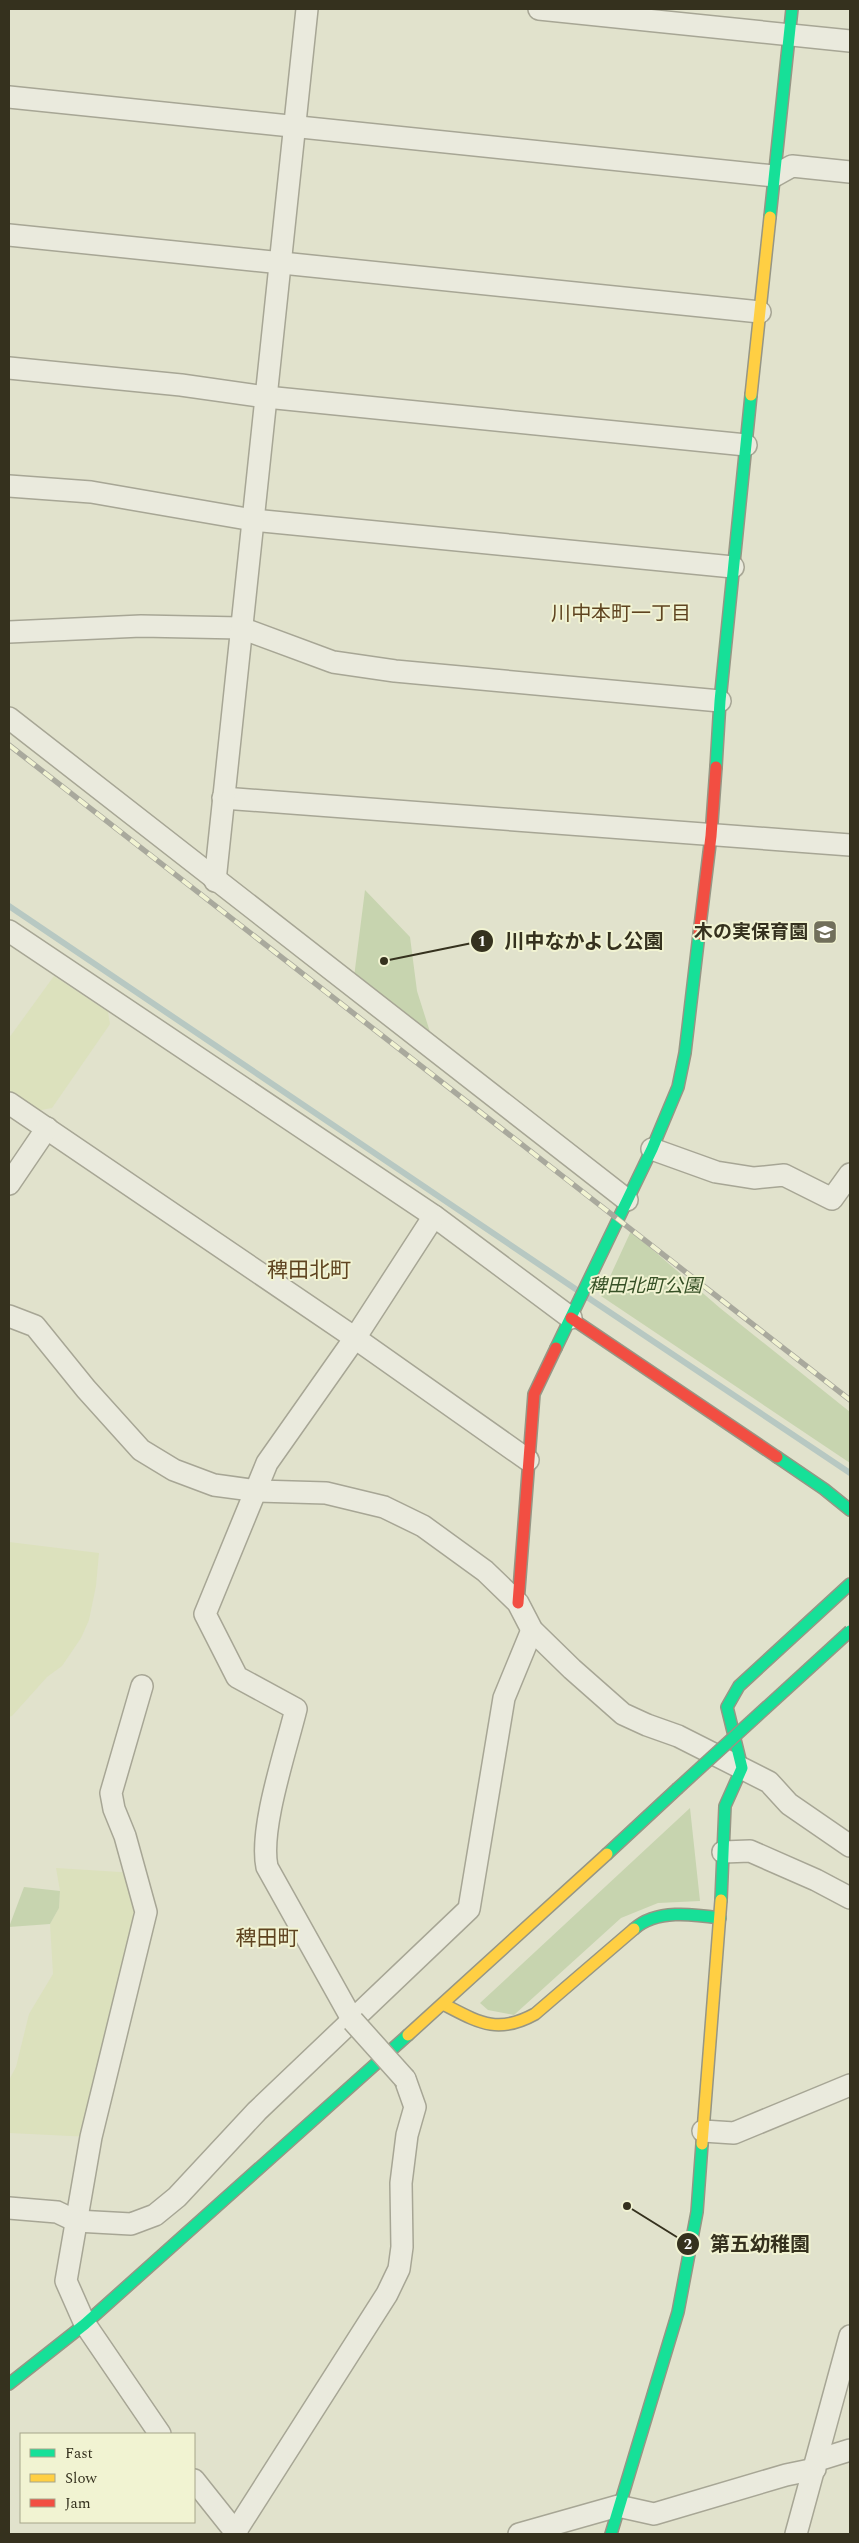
<svg xmlns="http://www.w3.org/2000/svg" width="859" height="2543" font-family="Spectral,'Noto Sans JP',serif">
  <style>
    .farmland { fill: #dce1bd }
    .green { fill: #c7d4af }
    .lines { fill: none; stroke-linecap: round; stroke-linejoin: round }
    .stream { stroke: #b7c8c2; stroke-width: 6 }
    .street-casing { stroke: #a7a695; stroke-width: 24 }
    .fast-casing { stroke: #969685; stroke-width: 14 }
    .slow-casing { stroke: #969685; stroke-width: 14 }
    .jam-casing { stroke: #969685; stroke-width: 14 }
    .street { stroke: #eaeadd; stroke-width: 21 }
    .fast { stroke: #16e098; stroke-width: 11 }
    .slow { stroke: #ffcf43; stroke-width: 11 }
    .jam { stroke: #f24e42; stroke-width: 11 }
    .rail-casing { stroke: #a9a99d; stroke-width: 5.5 }
    .rail { stroke: #f1f3d2; stroke-width: 4; stroke-dasharray: 11; stroke-linecap: butt }
    .street-bridge-casing { stroke: #a7a695; stroke-width: 24; stroke-linecap: butt }
    .fast-bridge-casing { stroke: #969685; stroke-width: 14; stroke-linecap: butt }
    .street-bridge { stroke: #eaeadd; stroke-width: 21 }
    .fast-bridge { stroke: #16e098; stroke-width: 11 }
    .labels { text-anchor: middle; dominant-baseline: central; stroke-width: 4; stroke-linejoin: round; paint-order: stroke }
    .poi-label { font-size: 19px; font-weight: bold; fill: #35311e; stroke: #f1f3d2; text-anchor: end }
    .park-label { font-size: 19px; font-style: italic; fill: #365026; stroke: #f1f3d2 }
    .neighbourhood-label { font-size: 20px; fill: #5f4420; stroke: #f1f3d2 }
    .quarter-label { font-size: 21px; fill: #5f4420; stroke: #f1f3d2 }
    .leader { fill: none; stroke: #35311e; stroke-width: 2 }
    .callout-dot { fill: #35311e; stroke: #f1f3d2; stroke-width: 2 }
    .mark-label { font-size: 15px; text-anchor: middle; font-weight: bold; fill: #fff }
    .callout-label { font-size: 20px; text-anchor: middle; font-weight: bold; fill: #35311e; stroke: #f1f3d2; stroke-width: 4; stroke-linejoin: round; paint-order: stroke }
  </style>
  <rect width="100%" height="100%" fill="#e1e2cc"/>
  <g class="farmland">
    <path d="M54,976L108,1012L110,1024L52,1108L36,1111L9,1091V1038Z"/>
    <path d="M9,1542L99,1553L96,1586L89,1620L81,1638L62,1666L47,1677L12,1716L9,1717Z"/>
    <path d="M56,1868L136,1873L146,1912L91,2137L9,2133V2080L16,2067L29,2014L53,1974L50,1924L59,1908L60,1891Z"/>
  </g>
  <g class="green">
    <path d="M365,890L410,937L417,991L436,1051L353,985Z"/>
    <path d="M631,1231L720,1308L850,1412V1463L601,1296Z"/>
    <path d="M690,1808L700,1901L658,1903L621,1918L514,2015L488,2010L480,2003Z"/>
    <path d="M24,1887L60,1891L59,1908L50,1924L9,1927Z"/>
  </g>
  <g class="lines">
    <g class="stream">
      <path d="M9,906L577,1290"/>
      <path d="M587,1297L850,1473"/>
    </g>
    <defs>
      <g id="street">
        <path d="M539,9L850,41"/>
        <path d="M9,97L774,176L792,166L850,172"/>
        <path d="M9,235L760,312"/>
        <path d="M9,368L181,385L266,397L746,445"/>
        <path d="M9,486L91,492L253,520L733,567"/>
        <path d="M9,632L141,626L241,628L333,662L395,671L720,701"/>
        <path d="M9,718L627,1200"/>
        <path d="M223,798L850,845"/>
        <path d="M215,881L307,9"/>
        <path d="M9,931L434,1216L571,1318"/>
        <path d="M9,1103L355,1338L528,1460"/>
        <path d="M652,1149L716,1172L754,1178L784,1175L832,1199L850,1174"/>
        <path d="M9,1184L47,1128"/>
        <path d="M9,1316L35,1326L86,1389L141,1450L174,1470L214,1485L258,1491L326,1493L384,1507L423,1526L485,1571L518,1603L532,1630L572,1669L623,1714L647,1725L678,1736L769,1782L789,1804L850,1846"/>
        <path d="M142,1686L111,1793L114,1809L125,1836L146,1912L91,2137L66,2281L85,2324L160,2434"/>
        <path d="M723,1852L750,1851L816,1880L850,1898"/>
        <path d="M353,2021L267,1867C259,1829 286,1750 296,1709L237,1677L205,1614L267,1463L355,1338L434,1216"/>
        <path d="M703,2131L734,2133L850,2085"/>
        <path d="M9,2208L57,2212L76,2221L131,2224L155,2215L177,2197L257,2111L469,1909L504,1698L532,1630"/>
        <path d="M818,2460L850,2450"/>
        <path d="M194,2480L237,2534"/>
        <path d="M234,2534L387,2294L399,2269L402,2247L401,2183L407,2135L415,2107L405,2079"/>
        <path d="M519,2534L618,2506L654,2514L786,2475L815,2469"/>
        <path d="M796,2534L850,2336"/>
      </g>
      <g id="fast">
        <path d="M770,217L792,9"/>
        <path d="M716,767L720,701L751,395"/>
        <path d="M556,1348L652,1149L678,1087L685,1053L699,934"/>
        <path d="M777,1457L824,1489L850,1510"/>
        <path d="M607,1854L677,1789"/>
        <path d="M721,1900L725,1806L742,1768L727,1707L739,1686L850,1584"/>
        <path d="M634,1929C656,1909 693,1914 720,1918"/>
        <path d="M9,2384L85,2324L408,2035"/>
        <path d="M611,2534L678,2312L697,2212L702,2144"/>
      </g>
      <g id="slow">
        <path d="M751,395L770,217"/>
        <path d="M443,2004C478,2022 497,2035 535,2014L634,1929"/>
        <path d="M408,2035L607,1854"/>
        <path d="M702,2144L721,1900"/>
      </g>
      <g id="jam">
        <path d="M699,934L711,836L716,767"/>
        <path d="M571,1318L777,1457"/>
        <path d="M518,1603L534,1394L556,1348"/>
      </g>
    </defs>
    <use href="#street" class="street-casing"/>
    <use href="#fast" class="fast-casing"/>
    <use href="#slow" class="slow-casing"/>
    <use href="#jam" class="jam-casing"/>
    <use href="#street" class="street"/>
    <use href="#fast" class="fast"/>
    <use href="#slow" class="slow"/>
    <use href="#jam" class="jam"/>
    <defs>
      <path id="rail" d="M9,745L850,1400"/>
    </defs>
    <use href="#rail" class="rail-casing"/>
    <use href="#rail" class="rail"/>
    <defs>
      <path id="street-bridge" d="M353,2021L405,2079"/>
      <path id="fast-bridge" d="M677,1789L850,1631"/>
    </defs>
    <use href="#street-bridge" class="street-bridge-casing"/>
    <use href="#fast-bridge" class="fast-bridge-casing"/>
    <use href="#street-bridge" class="street-bridge"/>
    <use href="#fast-bridge" class="fast-bridge"/>
  </g>
  <defs>
    <symbol id="school-square" viewBox="-11 -11 22 22"><rect x="-9" y="-9" width="18" height="18" rx="4" fill="#716f5b" stroke="#f1f3d2"/><path d="M0-5L7-2L0 1L-7-2ZM-4 1L0 2.5L4 1V4Q0 6-4 4Z" fill="#fff"/></symbol>
  </defs>
  <g fill-rule="evenodd">
    <use href="#school-square" x="811" y="918" width="28" height="28"/>
  </g>
  <g class="labels">
    <g class="poi-label">
      <text x="808" y="932">木の実保育園</text>
    </g>
    <g class="park-label">
      <text x="645" y="1286">稗田北町公園</text>
    </g>
    <g class="neighbourhood-label">
      <text x="621" y="614">川中本町一丁目</text>
    </g>
    <g class="quarter-label">
      <text x="309" y="1271">稗田北町</text>
      <text x="267" y="1939">稗田町</text>
    </g>
  </g>
  <path class="leader" d="M384 961L482 941M627 2206L688 2244"/>
  <g class="callout-dot">
    <circle cx="384" cy="961" r="5"/>
    <circle cx="627" cy="2206" r="5"/>
    <circle cx="482" cy="941" r="12"/>
    <circle cx="688" cy="2244" r="12"/>
  </g>
  <g class="mark-label">
    <text x="482" y="946">1</text>
    <text x="688" y="2249">2</text>
  </g>
  <g class="callout-label">
    <text x="584" y="948">川中なかよし公園</text>
    <text x="760" y="2251">第五幼稚園</text>
  </g>
  <rect width="859" height="2543" fill="none" stroke="#35311e" stroke-width="20"/>
  <rect x="20" y="2433" width="175" height="90" fill="#f1f3d2" stroke="#a6a58a"/>
  <rect x="30" y="2449" width="25" height="8" fill="#16e098" stroke="#a6a58a"/>
  <text x="65" y="2458" font-size="15" fill="#35311e">Fast</text>
  <rect x="30" y="2474" width="25" height="8" fill="#ffcf43" stroke="#a6a58a"/>
  <text x="65" y="2483" font-size="15" fill="#35311e">Slow</text>
  <rect x="30" y="2499" width="25" height="8" fill="#f24e42" stroke="#a6a58a"/>
  <text x="65" y="2508" font-size="15" fill="#35311e">Jam</text>
</svg>
